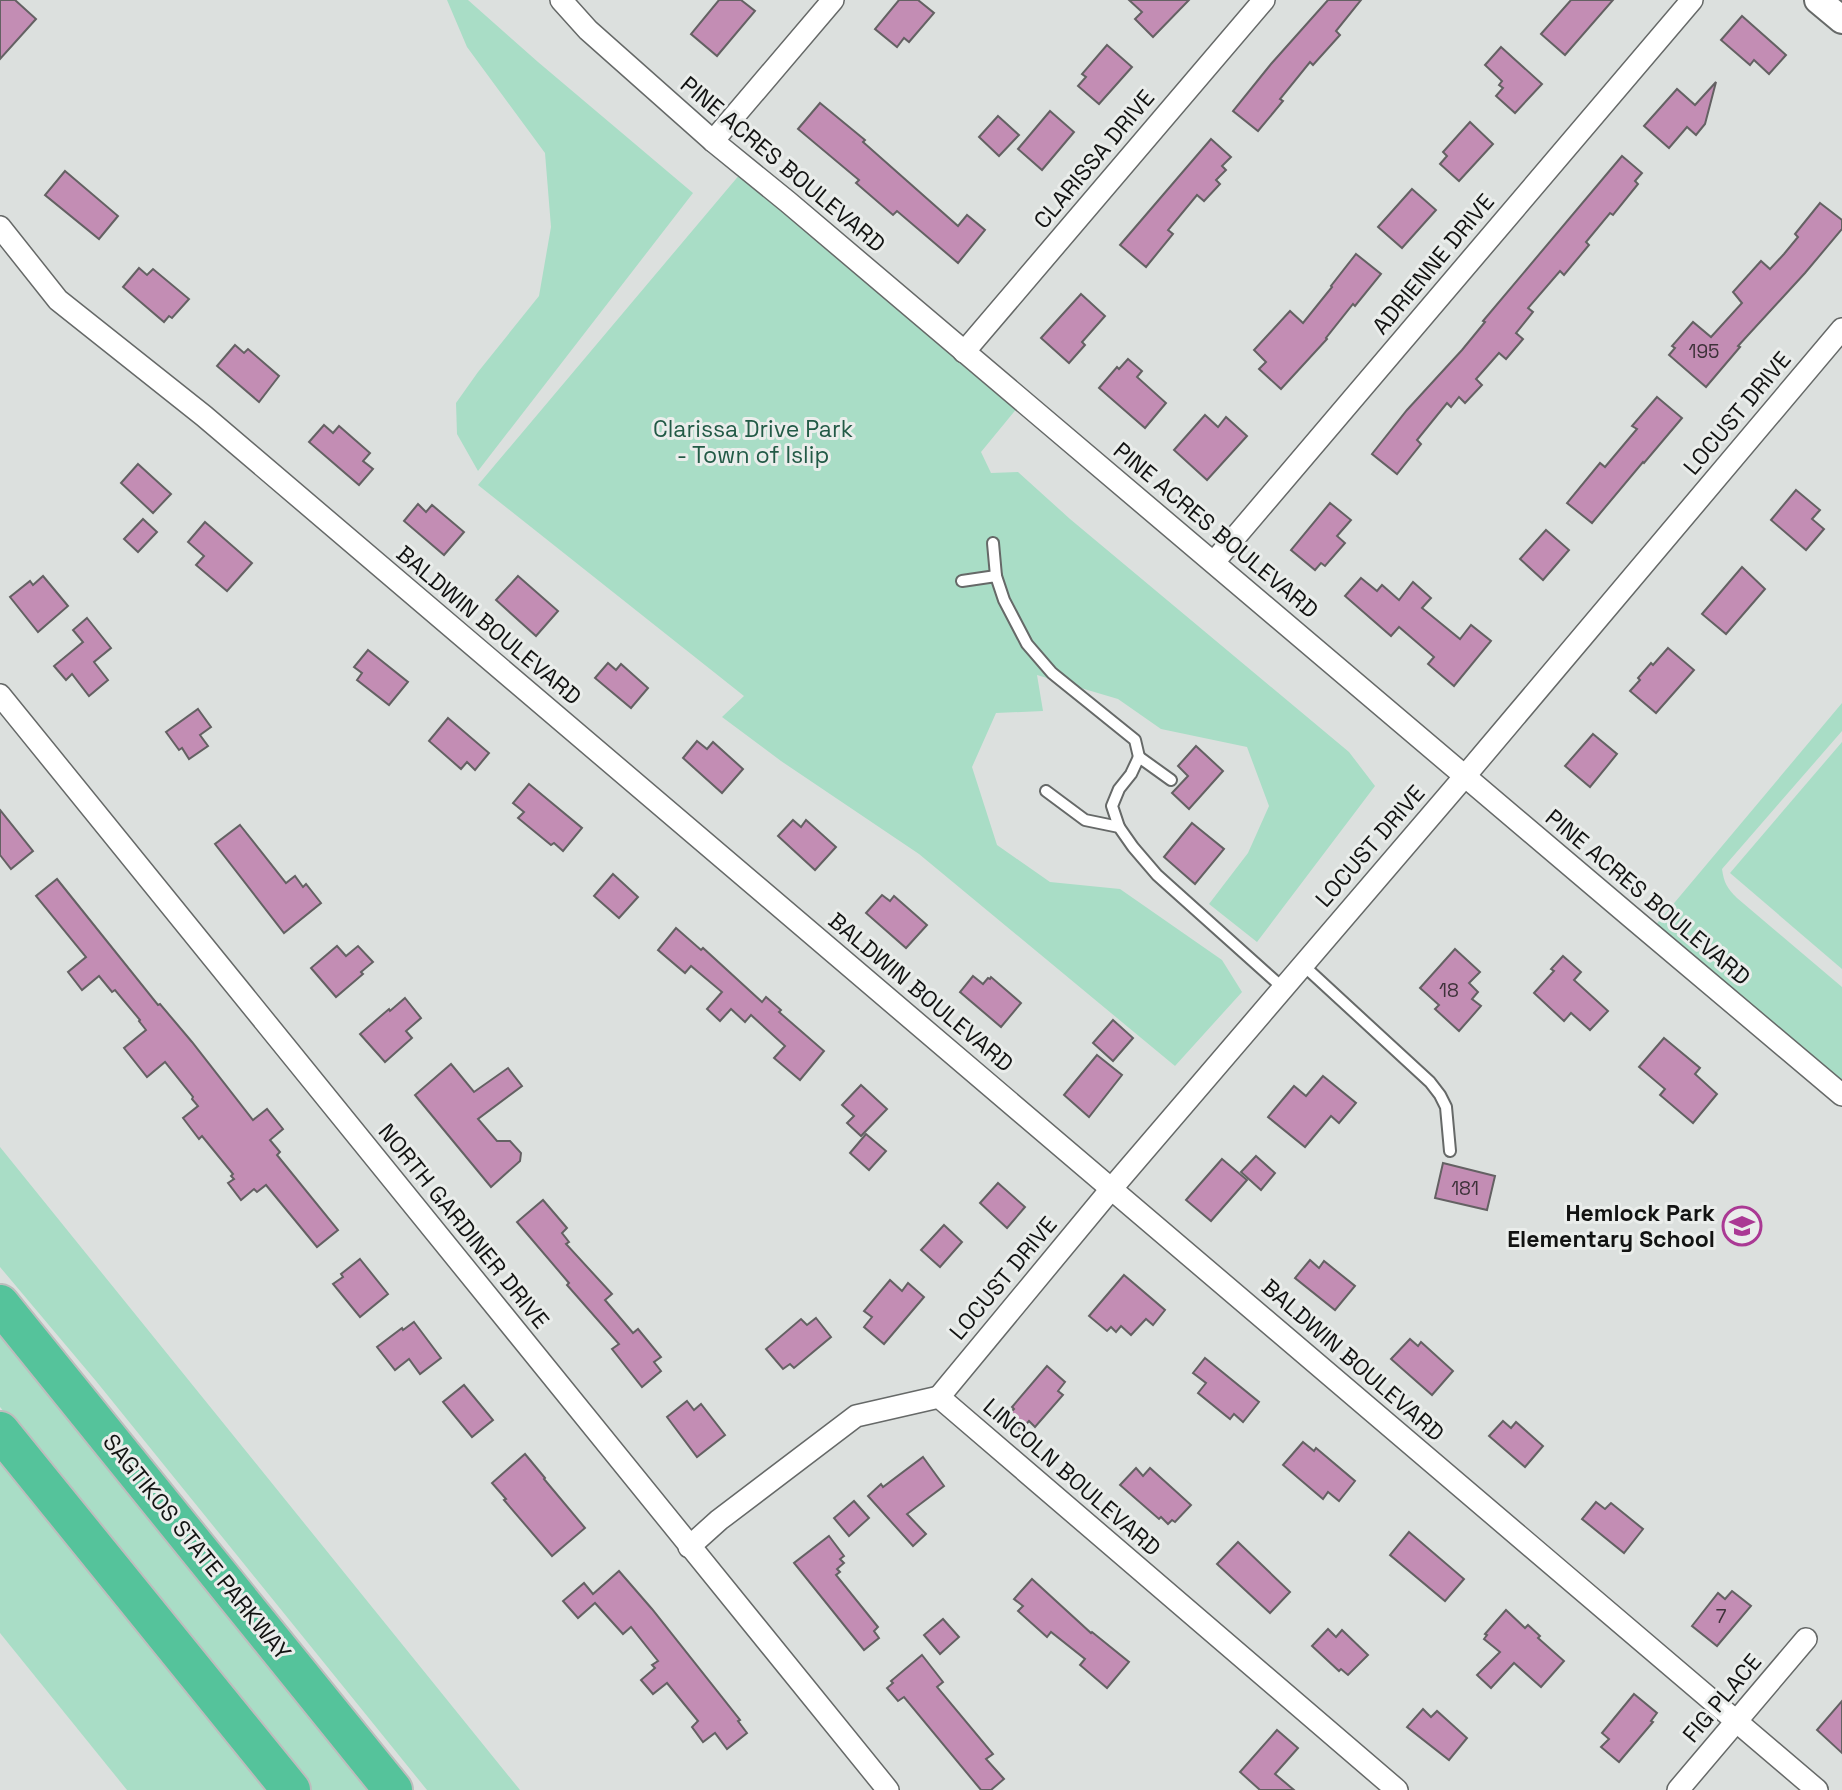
<svg xmlns="http://www.w3.org/2000/svg" width="1842" height="1790" font-family="'Space Grotesk',sans-serif">
  <style>
    .green { fill: #a9ddc6 }
    .building { fill: #c38db4; stroke: #646163; stroke-width: 2 }
    .lines { fill: none; stroke-linecap: round; stroke-linejoin: round }
    .service-casing { stroke: #666968; stroke-width: 14 }
    .minor-casing { stroke: #666968; stroke-width: 24 }
    .tertiary-casing { stroke: #666968; stroke-width: 30 }
    .motorway-casing { stroke: #bdbdbd; stroke-width: 42 }
    .service { stroke: #fff; stroke-width: 10 }
    .minor { stroke: #fff; stroke-width: 21 }
    .tertiary { stroke: #fff; stroke-width: 26 }
    .motorway { stroke: #55c39b; stroke-width: 38 }
    .labels { text-anchor: middle; dominant-baseline: central; stroke-width: 6; stroke-linejoin: round; paint-order: stroke }
    .number-label { font-size: 19px; fill: #3e323a }
    .street-label { font-size: 23px; fill: #121312; stroke: #eaedeb }
    .park-label { font-size: 23px; fill: #225a46; stroke: #eaedeb }
    .poi-label { font-size: 23px; font-weight: bold; fill: #121312; stroke: #eaedeb; text-anchor: end }
  </style>
  <rect width="100%" height="100%" fill="#dce0de"/>
  <g class="green">
    <path d="M447,0H468L538,62L693,193L478,471L457,434L456,403L478,372L539,296L551,227L545,153L467,47Z"/>
    <path d="M746,167L1023,401L981,452L991,473L1018,472L1070,519L1349,752L1375,786L1257,942L1209,904L1248,853L1269,806L1247,747L1161,729L1118,699L1037,675L1043,711L996,713L972,767L997,845L1050,882L1120,889L1222,960L1242,992L1175,1066L919,854L781,761L722,717L744,696L478,485Z"/>
    <path d="M1842,703V731L1722,869C1724,883 1727,888 1737,898L1842,987V1096L1649,933Z"/>
    <path d="M1842,742V969L1730,873Z"/>
    <path d="M0,1147L520,1790H427L96,1381L0,1267Z"/>
    <path d="M0,1334L371,1790H310L0,1407Z"/>
    <path d="M0,1458L267,1790H127L0,1633Z"/>
  </g>
  <g class="building">
    <path d="M0,0H15L36,19L0,59Z"/>
    <path d="M719,0H741L755,11L717,56L691,34Z"/>
    <path d="M899,0H918L934,13L909,42L904,38L897,47L875,29Z"/>
    <path d="M1129,0H1189L1153,37L1135,19L1142,12Z"/>
    <path d="M1328,0H1361L1336,31L1340,35L1313,65L1310,62L1280,99L1283,101L1258,131L1233,111L1271,64Z"/>
    <path d="M1571,0H1613L1565,55L1541,34Z"/>
    <path d="M1742,16L1786,55L1769,74L1754,60L1750,65L1721,40Z"/>
    <path d="M1107,45L1132,67L1099,104L1078,86L1086,77L1082,74Z"/>
    <path d="M1501,47L1542,84L1515,113L1496,96L1503,88L1499,85L1502,81L1485,65Z"/>
    <path d="M1716,82L1705,124L1696,135L1687,127L1669,148L1644,126L1677,89L1695,105Z"/>
    <path d="M820,103L865,140L863,142L958,226L967,215L985,230L958,263L897,211L893,215L856,183L859,180L798,129Z"/>
    <path d="M1050,111L1074,132L1042,170L1018,149Z"/>
    <path d="M998,116L1019,135L999,156L979,137Z"/>
    <path d="M1470,122L1493,144L1459,181L1440,164L1447,156L1443,152Z"/>
    <path d="M1211,139L1231,157L1222,166L1226,170L1216,180L1220,184L1204,201L1197,195L1168,230L1173,234L1146,267L1120,245Z"/>
    <path d="M1622,156L1642,173L1635,181L1638,184L1613,215L1610,213L1586,242L1589,245L1564,275L1560,271L1528,308L1533,312L1516,333L1523,339L1506,359L1499,353L1476,379L1482,385L1465,403L1459,397L1451,407L1447,403L1417,440L1421,444L1397,474L1372,454L1407,410L1462,350L1485,322L1483,321Z"/>
    <path d="M65,171L118,216L99,239L45,195Z"/>
    <path d="M1412,189L1436,210L1402,248L1378,227Z"/>
    <path d="M1820,203L1842,220V229L1805,273L1738,346L1740,347L1706,387L1669,355L1675,348L1672,346L1693,322L1711,337L1742,303L1733,292L1761,261L1770,269L1784,254L1798,237L1795,234Z"/>
    <path d="M1356,254L1381,274L1355,306L1353,304L1326,338L1327,339L1281,389L1259,369L1266,362L1254,350L1290,311L1303,323L1332,287L1331,286Z"/>
    <path d="M139,268L147,275L153,269L189,299L172,318L169,316L164,322L123,287Z"/>
    <path d="M1081,294L1105,316L1082,342L1085,345L1069,363L1041,338Z"/>
    <path d="M235,345L244,353L248,349L279,376L259,402L217,366Z"/>
    <path d="M1128,359L1142,371L1137,377L1166,403L1145,428L1099,388L1117,367L1119,369Z"/>
    <path d="M1657,397L1682,418L1644,463L1643,462L1592,523L1567,503L1600,463L1605,467L1637,429L1632,426Z"/>
    <path d="M1205,415L1218,427L1226,417L1247,436L1207,480L1174,450Z"/>
    <path d="M324,425L333,433L339,426L370,453L363,461L373,469L359,485L309,442Z"/>
    <path d="M138,464L171,494L153,513L121,483Z"/>
    <path d="M1796,490L1820,510L1812,519L1824,529L1806,550L1771,520Z"/>
    <path d="M1330,503L1351,520L1337,536L1345,543L1325,566L1321,563L1315,570L1291,550Z"/>
    <path d="M418,504L426,512L432,505L464,532L444,555L404,521Z"/>
    <path d="M143,519L157,532L138,552L124,539Z"/>
    <path d="M205,522L252,563L227,591L196,565L204,556L188,542Z"/>
    <path d="M1546,530L1569,550L1543,580L1520,559Z"/>
    <path d="M1742,567L1765,589L1726,634L1702,614Z"/>
    <path d="M43,576L68,606L38,632L10,597L30,581L33,585Z"/>
    <path d="M518,576L558,611L536,636L496,600Z"/>
    <path d="M1361,578L1377,591L1382,585L1399,600L1413,582L1431,598L1422,608L1460,639L1471,625L1491,641L1454,686L1428,664L1434,657L1399,627L1391,636L1345,596Z"/>
    <path d="M87,618L111,648L94,662L108,680L89,696L72,674L66,680L54,666L83,642L73,630Z"/>
    <path d="M1668,648L1694,670L1656,713L1630,691L1640,680L1638,678L1651,663L1653,665Z"/>
    <path d="M368,650L408,682L389,705L357,680L362,673L354,667Z"/>
    <path d="M608,663L616,670L621,664L648,688L631,708L595,678Z"/>
    <path d="M198,709L211,727L200,735L208,746L189,759L182,748L179,750L166,732Z"/>
    <path d="M448,718L489,753L475,770L467,762L461,769L429,741Z"/>
    <path d="M1593,734L1617,754L1590,787L1565,766Z"/>
    <path d="M697,741L707,749L713,742L743,769L722,793L683,758Z"/>
    <path d="M1196,746L1223,771L1189,809L1172,793L1188,776L1178,766Z"/>
    <path d="M529,784L582,828L563,851L554,843L551,845L518,818L524,812L513,803Z"/>
    <path d="M0,810L33,851L11,869L0,855Z"/>
    <path d="M793,820L801,827L806,820L836,847L815,870L778,836Z"/>
    <path d="M1192,823L1224,849L1195,884L1164,857Z"/>
    <path d="M240,825L286,883L295,876L303,887L306,884L321,903L284,933L215,844Z"/>
    <path d="M613,874L638,897L619,918L594,896Z"/>
    <path d="M57,879L158,1005L160,1004L192,1042L253,1120L267,1109L283,1129L270,1140L280,1152L277,1155L338,1230L317,1247L266,1185L257,1192L254,1189L241,1200L228,1183L234,1179L231,1176L233,1174L202,1136L199,1139L183,1118L198,1106L192,1099L193,1097L165,1062L147,1077L124,1048L146,1030L139,1021L140,1020L115,990L112,992L99,976L82,990L68,972L86,957L36,896Z"/>
    <path d="M882,895L890,901L894,896L927,925L906,948L866,913Z"/>
    <path d="M676,928L701,950L703,948L762,1002L766,997L781,1010L779,1012L824,1051L800,1080L774,1058L785,1046L751,1015L745,1022L731,1009L720,1021L707,1009L722,992L691,966L685,973L658,950Z"/>
    <path d="M337,946L346,956L358,946L373,962L361,972L363,974L336,997L311,968Z"/>
    <path d="M1455,949L1480,972L1469,983L1478,992L1472,999L1481,1006L1459,1031L1435,1009L1439,1005L1420,988Z"/>
    <path d="M1563,956L1581,972L1574,980L1608,1011L1590,1030L1571,1013L1564,1021L1534,993L1554,971L1551,969Z"/>
    <path d="M973,976L983,984L988,978L990,979L991,977L1021,1003L1001,1027L960,992Z"/>
    <path d="M405,998L421,1018L406,1031L412,1038L385,1062L360,1034L389,1009L390,1011Z"/>
    <path d="M1113,1020L1133,1038L1113,1061L1093,1043Z"/>
    <path d="M1664,1038L1700,1068L1695,1074L1717,1094L1693,1123L1660,1095L1665,1089L1639,1067Z"/>
    <path d="M1097,1055L1122,1075L1089,1117L1064,1095Z"/>
    <path d="M451,1064L474,1092L508,1068L522,1086L478,1119L497,1141H510L521,1153L520,1161L491,1187L415,1095Z"/>
    <path d="M1323,1076L1356,1103L1339,1123L1331,1116L1305,1147L1268,1117L1294,1086L1306,1096Z"/>
    <path d="M861,1085L887,1109L861,1136L847,1123L854,1116L842,1105Z"/>
    <path d="M866,1134L886,1151L869,1170L850,1153Z"/>
    <path d="M1256,1156L1275,1173L1261,1190L1241,1172Z"/>
    <path d="M1222,1159L1247,1180L1211,1221L1186,1200Z"/>
    <path d="M1443,1163L1495,1176L1487,1210L1435,1198Z"/>
    <path d="M998,1183L1025,1207L1007,1228L980,1203Z"/>
    <path d="M543,1200L567,1228L562,1233L569,1242L566,1244L612,1294L605,1300L633,1333L638,1329L661,1357L654,1362L661,1371L642,1387L612,1349L619,1344L567,1285L569,1283L517,1222Z"/>
    <path d="M944,1225L962,1242L940,1267L921,1250Z"/>
    <path d="M360,1259L388,1294L360,1317L333,1284L343,1277L341,1274Z"/>
    <path d="M1310,1260L1319,1268L1324,1261L1355,1286L1335,1310L1295,1278Z"/>
    <path d="M1124,1275L1165,1310L1153,1325L1146,1319L1131,1335L1121,1326L1116,1332L1111,1327L1107,1331L1089,1316Z"/>
    <path d="M890,1280L902,1291L908,1283L924,1297L884,1344L864,1327L872,1317L864,1311Z"/>
    <path d="M816,1318L831,1337L794,1368L790,1364L783,1369L766,1349L801,1319L807,1325Z"/>
    <path d="M414,1322L441,1358L420,1374L409,1359L395,1370L377,1347L402,1328L403,1330Z"/>
    <path d="M1410,1339L1418,1346L1421,1342L1453,1371L1432,1395L1391,1359Z"/>
    <path d="M1205,1358L1259,1402L1243,1422L1234,1414L1230,1419L1198,1393L1206,1383L1193,1373Z"/>
    <path d="M1047,1366L1065,1382L1058,1391L1063,1395L1035,1427L1029,1421L1021,1430L1006,1417L1014,1409L1012,1407Z"/>
    <path d="M464,1385L493,1420L472,1437L443,1402Z"/>
    <path d="M687,1401L694,1410L701,1404L725,1435L697,1457L667,1417Z"/>
    <path d="M1503,1421L1511,1428L1516,1422L1543,1446L1525,1467L1489,1436Z"/>
    <path d="M1303,1442L1314,1451L1316,1448L1355,1481L1339,1501L1328,1492L1323,1499L1283,1465Z"/>
    <path d="M525,1454L545,1478L544,1479L585,1528L552,1556L504,1500L506,1499L492,1483Z"/>
    <path d="M923,1457L944,1486L907,1514L926,1534L913,1546L868,1496L881,1484L883,1487Z"/>
    <path d="M1136,1468L1143,1476L1150,1468L1191,1505L1175,1522L1172,1520L1168,1524L1161,1517L1159,1519L1120,1485Z"/>
    <path d="M854,1501L869,1518L849,1536L834,1518Z"/>
    <path d="M1596,1502L1605,1509L1611,1503L1643,1529L1624,1553L1582,1519Z"/>
    <path d="M1409,1532L1464,1579L1445,1601L1390,1555Z"/>
    <path d="M829,1536L844,1556L840,1559L844,1563L837,1569L840,1572L836,1575L878,1627L874,1631L879,1638L864,1650L794,1563Z"/>
    <path d="M1238,1542L1290,1592L1270,1613L1217,1564Z"/>
    <path d="M619,1571L652,1609L740,1720L738,1721L747,1733L727,1749L715,1733L703,1742L692,1727L698,1721L667,1683L653,1694L641,1680L655,1668L652,1665L658,1661L631,1627L623,1634L595,1603L578,1618L563,1601L584,1583L593,1594Z"/>
    <path d="M1032,1579L1091,1633L1092,1632L1129,1662L1107,1688L1080,1665L1085,1659L1051,1632L1047,1637L1018,1611L1023,1606L1014,1599Z"/>
    <path d="M1732,1591L1751,1606L1717,1646L1692,1626L1718,1593L1725,1599Z"/>
    <path d="M1506,1610L1525,1628L1528,1625L1540,1636L1538,1638L1564,1661L1541,1687L1514,1663L1491,1688L1477,1675L1500,1652L1484,1639L1487,1635L1485,1634Z"/>
    <path d="M943,1619L959,1637L940,1654L924,1635Z"/>
    <path d="M1328,1629L1336,1637L1342,1630L1368,1655L1348,1675L1341,1669L1339,1671L1312,1646Z"/>
    <path d="M922,1655L943,1682L937,1687L993,1754L986,1759L1004,1779L991,1790H981L904,1697L898,1701L887,1688L893,1683L891,1681Z"/>
    <path d="M1634,1694L1657,1713L1651,1721L1653,1722L1619,1762L1601,1747L1609,1739L1602,1733Z"/>
    <path d="M1842,1701V1753L1817,1730Z"/>
    <path d="M1423,1709L1431,1717L1437,1711L1467,1738L1449,1760L1407,1727Z"/>
    <path d="M1277,1730L1298,1748L1275,1774L1294,1790H1260L1240,1772Z"/>
  </g>
  <g class="lines">
    <defs>
      <g id="service">
        <path d="M993,543L996,576"/>
        <path d="M962,581L996,576L1004,600L1027,644L1052,673L1135,740L1139,757"/>
        <path d="M1046,791L1085,820L1119,827L1133,847L1157,875L1283,988"/>
        <path d="M1119,827L1112,806L1119,789L1131,774L1139,757L1171,780"/>
        <path d="M1303,965L1430,1082L1440,1095L1446,1107L1450,1151"/>
      </g>
      <g id="minor">
        <path d="M561,0L588,30L713,141L788,202L1631,917L1842,1095"/>
        <path d="M713,141L833,0"/>
        <path d="M0,227L58,300L204,416L1817,1790"/>
        <path d="M964,352L1264,0"/>
        <path d="M1214,562L1692,0"/>
        <path d="M0,695L888,1790"/>
        <path d="M939,1397L1112,1188L1465,776L1842,329"/>
        <path d="M689,1547L719,1520L856,1416L939,1397L1397,1790"/>
        <path d="M1678,1790L1806,1639"/>
      </g>
      <path id="tertiary" d="M1818,0L1842,20"/>
      <g id="motorway">
        <path d="M0,1304L393,1790"/>
        <path d="M0,1431L291,1790"/>
      </g>
    </defs>
    <use href="#service" class="service-casing"/>
    <use href="#minor" class="minor-casing"/>
    <use href="#tertiary" class="tertiary-casing"/>
    <use href="#motorway" class="motorway-casing"/>
    <use href="#service" class="service"/>
    <use href="#minor" class="minor"/>
    <use href="#tertiary" class="tertiary"/>
    <use href="#motorway" class="motorway"/>
  </g>
  <defs>
    <symbol id="school-ring" viewBox="-11 -11 22 22"><circle r="9.5" fill="#eaedeb" stroke="#aa3994" stroke-width="1.5"/><path d="M0-5L7-2L0 1L-7-2ZM-4 1L0 2.5L4 1V4Q0 6-4 4Z" fill="#aa3994"/></symbol>
  </defs>
  <g fill-rule="evenodd">
    <use href="#school-ring" x="1720" y="1204" width="44" height="44"/>
  </g>
  <g class="labels">
    <g class="number-label">
      <text x="1704" y="351">195</text>
      <text x="1449" y="990">18</text>
      <text x="1465" y="1188">181</text>
      <text x="1721" y="1616">7</text>
    </g>
    <g class="street-label">
      <text transform="translate(1094 159) rotate(-50)">CLARISSA DRIVE</text>
      <text transform="translate(783 164) rotate(40)">PINE ACRES BOULEVARD</text>
      <text transform="translate(1433 264) rotate(-50)">ADRIENNE DRIVE</text>
      <text transform="translate(1737 413) rotate(-50)">LOCUST DRIVE</text>
      <text transform="translate(1216 530) rotate(40)">PINE ACRES BOULEVARD</text>
      <text transform="translate(489 625) rotate(40)">BALDWIN BOULEVARD</text>
      <text transform="translate(1370 846) rotate(-49)">LOCUST DRIVE</text>
      <text transform="translate(1648 897) rotate(40)">PINE ACRES BOULEVARD</text>
      <text transform="translate(921 992) rotate(40)">BALDWIN BOULEVARD</text>
      <text transform="translate(464 1226) rotate(51)">NORTH GARDINER DRIVE</text>
      <text transform="translate(1003 1278) rotate(-50)">LOCUST DRIVE</text>
      <text transform="translate(1353 1360) rotate(41)">BALDWIN BOULEVARD</text>
      <text transform="translate(1072 1477) rotate(41)">LINCOLN BOULEVARD</text>
      <text transform="translate(197 1547) rotate(51)">SAGTIKOS STATE PARKWAY</text>
      <text transform="translate(1722 1698) rotate(-50)">FIG PLACE</text>
    </g>
    <g class="park-label">
      <text x="753" y="429">Clarissa Drive Park<tspan x="753" dy="26">- Town of Islip</tspan></text>
    </g>
    <g class="poi-label">
      <text x="1715" y="1213">Hemlock Park<tspan x="1715" dy="26">Elementary School</tspan></text>
    </g>
  </g>
</svg>
